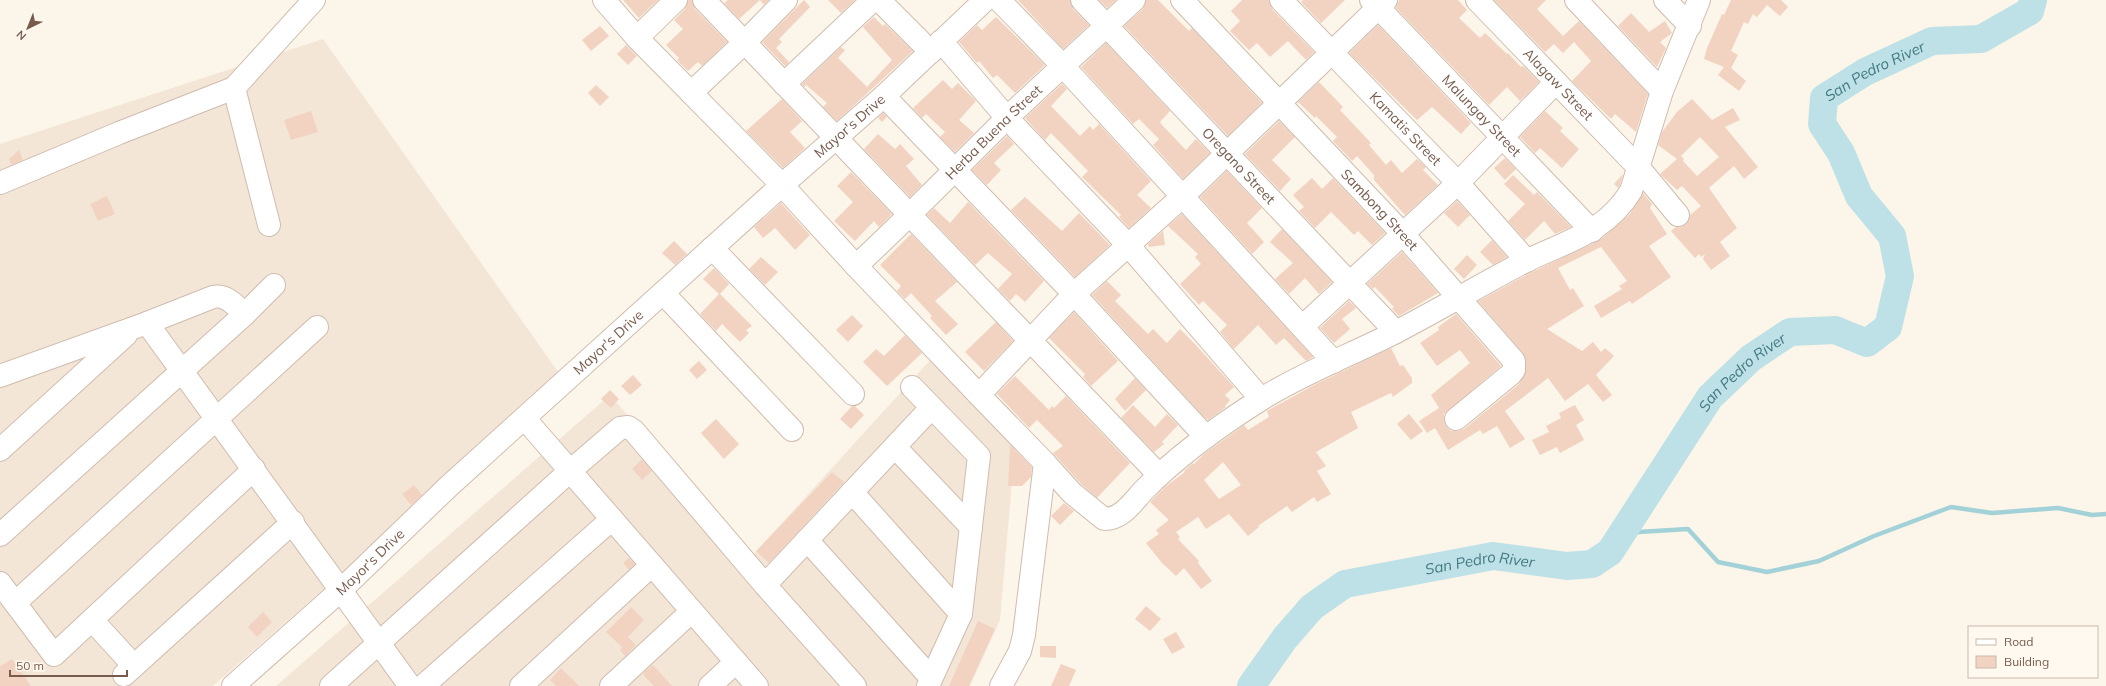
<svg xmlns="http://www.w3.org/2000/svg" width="2106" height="686" font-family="Mulish,sans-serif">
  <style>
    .residential { fill: #f4e6d7 }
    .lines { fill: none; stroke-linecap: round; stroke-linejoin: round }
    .stream { stroke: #a3d1d8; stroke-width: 4.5 }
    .river { stroke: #bde1e6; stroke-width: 28 }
    .building { fill: #f2d3c1; fill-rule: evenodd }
    .minor-casing { stroke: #cfbcae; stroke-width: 24 }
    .minor { stroke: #fff; stroke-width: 22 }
    .labels { text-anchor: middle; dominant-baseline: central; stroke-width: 3; stroke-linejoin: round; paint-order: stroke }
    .street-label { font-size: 14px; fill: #775b4c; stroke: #fff9f0 }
    .water-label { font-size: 15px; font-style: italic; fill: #437983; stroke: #fff9f0 }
  </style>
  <rect width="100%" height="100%" fill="#fcf5e9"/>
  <g class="residential">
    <path d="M323,39L563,379L213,686H0V144Z"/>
    <path d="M931,359L1015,447L1000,620L970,686H276L610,395L752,556Z"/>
  </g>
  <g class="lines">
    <path class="stream" d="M1622,533L1688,529L1718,562L1767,572L1819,561L1874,536L1951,507L1992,513L2058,508L2092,515L2106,514"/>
    <path class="river" id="s1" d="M1251,686L1285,638L1312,607L1345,584L1493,556L1567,566L1592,564L1610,552L1710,397L1751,358L1790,332L1835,330L1867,343L1888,327L1900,276L1892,236L1859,196L1841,153L1822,124L1824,98L1865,72L1932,41L1981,39L2030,11L2033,0"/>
  </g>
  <g class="building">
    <path d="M623,0H658L639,18Z"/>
    <path d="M688,0H692L695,9L727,42L702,66L698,62L688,71L677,60L679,58L666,45L683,29L674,20L685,9Z"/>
    <path d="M728,0H769L764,5L760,0L739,19L724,3Z"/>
    <path d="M804,0L810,7L779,39L782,42L776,48L789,62L785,66L762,42Z"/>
    <path d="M828,0H855L841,13Z"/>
    <path d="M1018,0H1070L1073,9L1089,25L1063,49Z"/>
    <path d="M1099,0H1116L1107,8Z"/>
    <path d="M1146,0H1158L1189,31L1192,28L1262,103L1228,136L1124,26L1143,9Z"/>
    <path d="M1242,0H1269L1272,9L1314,52L1306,60L1288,41L1270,57L1257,43L1249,50L1230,31L1240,21L1231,11Z"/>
    <path d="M1303,0H1345L1321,23L1301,2Z"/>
    <path d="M1399,0H1458L1467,10L1459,18L1480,38L1485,33L1507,54L1508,53L1521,67L1523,66L1539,82L1520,101L1507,87L1489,105L1396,8Z"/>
    <path d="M1494,0H1546L1537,9L1563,36L1579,21L1648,94L1636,132L1615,114L1611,119L1572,81L1591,61L1574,42L1563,53L1554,44L1545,52Z"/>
    <path d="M1731,0H1781L1788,7L1780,16L1767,5L1757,17L1753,14L1748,24L1744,22L1731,51L1738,55L1731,68L1746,81L1739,91L1718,75L1724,67L1704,59L1707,48L1722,14L1724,15Z"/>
    <path d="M1631,13L1649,32L1665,21L1672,33L1660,42L1666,48L1657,67L1618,26Z"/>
    <path d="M874,17L883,26L885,24L913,51L837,121L823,107L827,103L806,85L804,87L802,84L841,47L845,50L838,58L867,87L892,60L863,27Z"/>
    <path d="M996,17L1045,65L1015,93L997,75L993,78L979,61L977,63L959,42L977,25L982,30Z"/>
    <path d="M1378,25L1471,123L1461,134L1432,107L1417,120L1349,53Z"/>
    <path d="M600,26L609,36L591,51L582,40Z"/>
    <path d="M1106,43L1170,111L1160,122L1162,125L1186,150L1196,139L1210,153L1183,179L1153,145L1159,139L1139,119L1133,124L1081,67Z"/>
    <path d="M626,45L637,56L628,65L617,54Z"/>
    <path d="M943,80L952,89L958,83L976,101L959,120L974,133L955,152L940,137L945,132L926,114L922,118L913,108Z"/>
    <path d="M1319,82L1343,107L1340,110L1371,143L1369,145L1386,165L1391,160L1402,173L1417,159L1426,167L1423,170L1438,185L1405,215L1374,180V175L1357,156L1352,161L1333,141L1337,137L1316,116L1315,118L1298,102Z"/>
    <path d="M1062,84L1067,89L1051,106L1080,136L1090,126L1093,130L1099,124L1151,181L1137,195L1151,208L1129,228L1119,217L1121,215L1082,177L1088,171L1051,133L1045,140L1025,118Z"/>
    <path d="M596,85L609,97L600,106L588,93Z"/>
    <path d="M782,99L802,121L790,132L805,148L783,168L746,131Z"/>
    <path d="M1692,99L1712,120L1733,108L1740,120L1725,127L1758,167L1744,179L1734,166L1709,188L1737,228L1720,242L1730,256L1711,270L1703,259L1705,254L1701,257L1699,254L1695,258L1671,231L1676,227L1686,224L1690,215L1701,206L1682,186L1677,190L1660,174L1677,159L1658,145L1662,132L1677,112ZM1700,137L1719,157L1697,176L1683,161L1684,159L1681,156Z"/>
    <path d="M311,111L318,132L291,140L284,120Z"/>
    <path d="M1545,111L1563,128L1560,131L1579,149L1562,168L1540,148L1535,153L1520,137Z"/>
    <path d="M883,113L887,117L882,122L878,118Z"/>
    <path d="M1279,121L1295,137L1272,160L1291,179L1280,191L1245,154Z"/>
    <path d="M878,134L895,149L900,144L914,159L906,166L922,185L910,197L864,149Z"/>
    <path d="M1007,136L1014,144L994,163L1001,170L987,185L972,170Z"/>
    <path d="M19,150L23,160L11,165L9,159Z"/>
    <path d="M1505,158L1516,169L1505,180L1494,168Z"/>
    <path d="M1227,171L1262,208L1247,223L1264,242L1252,254L1200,197Z"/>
    <path d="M851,172L892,214L879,227L874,221L855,241L834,221L853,202L837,186Z"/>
    <path d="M1623,174L1620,185L1618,188L1614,184Z"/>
    <path d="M1513,175L1534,195L1537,192L1571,227L1555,234L1544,221L1525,240L1508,221L1525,204L1504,184Z"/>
    <path d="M1312,178L1322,189L1333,178L1385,233L1372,245L1358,231L1354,235L1331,212L1315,228L1299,211L1304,207L1293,195Z"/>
    <path d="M1643,193L1652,204L1650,208L1667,234L1649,246L1671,277L1632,304L1630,301L1601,318L1594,306L1622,289L1619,286L1627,281L1601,247L1558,268L1570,290L1573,288L1584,306L1547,329L1582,351L1593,342L1601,352L1605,348L1614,356L1596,375L1612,395L1603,402L1588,384L1565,401L1548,378L1505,411L1525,439L1510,448L1497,426L1483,434L1480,430L1448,450L1435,428L1427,433L1419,421L1439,408L1431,395L1470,363L1460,350L1437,366L1420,343L1439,330L1438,327L1456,314L1501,366L1444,414V421L1447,427L1451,431H1458L1464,429L1519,384L1526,370V361L1523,353L1478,301L1530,273L1600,240L1630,214Z"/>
    <path d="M107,196L115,214L98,221L90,204Z"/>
    <path d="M1025,197L1062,231L1079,213L1110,245L1075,277L1008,207L1011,210Z"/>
    <path d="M1457,201L1470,215L1458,227L1444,213Z"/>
    <path d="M968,202L1044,281L1025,302L1016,294L1010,301L998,289L1012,274L988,253L975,265L927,215L934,208L950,223Z"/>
    <path d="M781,203L810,235L795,250L775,228L763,238L754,227Z"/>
    <path d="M1182,214L1313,357L1306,361L1284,338L1276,345L1258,325L1234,349L1220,332L1227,325L1203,301L1199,305L1180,284L1201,264L1195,257L1198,254L1168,226Z"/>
    <path d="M1282,229L1332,282L1319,294L1305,278L1289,294L1275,279L1293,263L1270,242Z"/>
    <path d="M1163,231L1165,245L1149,247L1148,244Z"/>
    <path d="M911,234L957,282L935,301L958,324L946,335L930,318L932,316L911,293L905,299L897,291L901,286L880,265Z"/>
    <path d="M1492,240L1507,257L1493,265L1480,252Z"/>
    <path d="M674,241L687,254L675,265L662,253Z"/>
    <path d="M1402,252L1438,293L1399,316L1392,309L1394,307L1375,287L1373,289L1367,284Z"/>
    <path d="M1467,255L1477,265L1464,279L1454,269Z"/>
    <path d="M761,257L778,272L765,285L749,269Z"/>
    <path d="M714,268L729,284L720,294L752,326L746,330L749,333L740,342L722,324L716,331L700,314L719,294L703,279Z"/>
    <path d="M1107,281L1121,295L1115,301L1148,334L1153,329L1167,343L1180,329L1194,343L1234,387L1225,395L1230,400L1225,406L1226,407L1208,420L1204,417L1092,295Z"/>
    <path d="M1349,301L1356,308L1342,319L1350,329L1334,343L1320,328Z"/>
    <path d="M1074,312L1118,361L1091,386L1083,377L1085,374L1049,338Z"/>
    <path d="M852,315L863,326L848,342L836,330Z"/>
    <path d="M996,322L1013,341L984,371L965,352Z"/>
    <path d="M905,335L922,353L887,386L863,362L876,349L884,356Z"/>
    <path d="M1391,348L1400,366L1403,365L1412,378V383L1393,397L1391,393L1351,412L1358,428L1316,452L1326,466L1317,471L1331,494L1317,502L1314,497L1292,512L1287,506L1258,526L1259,527L1248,536L1229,514L1206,529L1198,517L1176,532L1180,537L1178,539L1199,561L1198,563L1212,581L1201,589L1184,568L1176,576L1162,563L1146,543L1159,534L1156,530L1169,520L1150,502L1165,487L1185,472L1184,471L1193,463L1194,464L1204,454L1236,431L1244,425L1248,430L1269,417L1267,411L1316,384ZM1223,462L1241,485L1219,499L1204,480Z"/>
    <path d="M699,361L707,370L697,379L689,370Z"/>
    <path d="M633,375L642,385L630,395L621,386Z"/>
    <path d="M1015,376L1049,410L1052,406L1054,408L1066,396L1130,463L1097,498L1081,484L1054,454L1053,453L1063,446L1037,420L1029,428L997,394Z"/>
    <path d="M1135,378L1146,390L1125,411L1115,399Z"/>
    <path d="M610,390L619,399L611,408L601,399Z"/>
    <path d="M1133,405L1155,427L1167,414L1178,425L1162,442L1164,444L1154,452L1121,418Z"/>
    <path d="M1575,405L1584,420L1576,425L1584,440L1560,453L1557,447L1540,455L1532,440L1549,432L1546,426L1561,418L1559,413Z"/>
    <path d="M852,406H855L864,415L851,429L840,419Z"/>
    <path d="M1409,414L1423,431L1411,440L1397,424Z"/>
    <path d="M716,419L739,444L724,459L701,433Z"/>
    <path d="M1010,445L1032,467L1031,477L1022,486H1008Z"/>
    <path d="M642,459L652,471L642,480L632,469Z"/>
    <path d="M832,472L844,482L769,563L756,551Z"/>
    <path d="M414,485L422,495L411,505L402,494Z"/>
    <path d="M1064,503L1074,511L1060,525L1051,516Z"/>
    <path d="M629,558L635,564L629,570L623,563Z"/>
    <path d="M1146,606L1161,619L1150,631L1135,619Z"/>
    <path d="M631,607L644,620L628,637L636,645L625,656L620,650L622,647L606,632Z"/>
    <path d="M263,612L272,622L257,637L248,627Z"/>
    <path d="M978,621L995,629L969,686H949Z"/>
    <path d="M1176,632L1185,647L1172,654L1163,639Z"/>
    <path d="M1040,646H1056V658L1040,657Z"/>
    <path d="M12,659L31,686H0V666Z"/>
    <path d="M1061,664L1076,670L1069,686H1051Z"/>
    <path d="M653,665L672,686H654L645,677L643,673Z"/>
    <path d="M561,668L579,686H556L550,680Z"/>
  </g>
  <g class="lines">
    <defs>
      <g id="minor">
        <path d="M604,0L637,38L782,185L856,266L979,395L1045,463L1072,493L1104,519C1122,519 1132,503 1143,491C1177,456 1219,426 1260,400C1303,373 1351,355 1396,332C1440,309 1482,284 1526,261C1567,241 1605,233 1631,191L1662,91L1699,0"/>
        <path d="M704,0L1159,475"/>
        <path d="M879,0L931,52"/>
        <path d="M999,0L1062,65L1334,362"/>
        <path id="s2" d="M1082,0L1396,332"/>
        <path id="s3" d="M1182,0L1402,233L1514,361V370L1511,374L1456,419"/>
        <path id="s4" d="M1281,0L1458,183L1527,261"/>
        <path id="s5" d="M1371,0L1592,231"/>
        <path id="s6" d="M1477,0L1639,168L1678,215"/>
        <path d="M1576,0L1662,91"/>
        <path d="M1665,0L1690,26"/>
        <path d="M637,38L676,0"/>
        <path d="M941,41L1007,118L1128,245L1261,399"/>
        <path d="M784,84L873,0"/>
        <path d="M234,88L269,225"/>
        <path d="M691,93L744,43L786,0"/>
        <path d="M884,96L1074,294L1206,437"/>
        <path d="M0,183L119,133L234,88L314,0"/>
        <path d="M712,248L853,394"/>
        <path id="s7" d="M856,266C908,218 957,167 1007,118C1049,78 1092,40 1134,0"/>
        <path d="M663,293L792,430"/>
        <path d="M147,323L410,686"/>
        <path d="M1302,327L1458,183L1556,82"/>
        <path d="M0,376L147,323L213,297C227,294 235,306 245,314"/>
        <path d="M912,387L979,456L961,614L928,686"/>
        <path d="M979,395L1074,294L1183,196L1386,0"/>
        <path d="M525,419L757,686"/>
        <path d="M895,447L971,527"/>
        <path d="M0,450L126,335"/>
        <path d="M852,492L961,614"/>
        <path d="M0,535L245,314L274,285"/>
        <path d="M807,540L931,678"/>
        <path d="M0,583L54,655L254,469"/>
        <path d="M765,585L931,408"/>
        <path d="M15,603L317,327"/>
        <path d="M92,620L134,666"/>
        <path d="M124,675L293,522"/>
        <path id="s8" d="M233,686L341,590L449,486L782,185L884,96L985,0"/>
        <path d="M331,686L570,471L620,428L628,427L634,431L765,585L855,686"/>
        <path d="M423,686L612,519"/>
        <path d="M521,686L652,565"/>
        <path d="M611,686L692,611"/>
        <path d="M710,686L736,662"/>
        <path d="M1001,686L1020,651L1024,635L1045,463"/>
      </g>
    </defs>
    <use href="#minor" class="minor-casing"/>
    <use href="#minor" class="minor"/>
  </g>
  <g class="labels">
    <g class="street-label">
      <text stroke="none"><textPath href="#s6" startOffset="117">Alagaw Street</textPath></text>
      <text stroke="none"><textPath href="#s5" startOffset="160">Malungay Street</textPath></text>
      <text stroke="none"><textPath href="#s8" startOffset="833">Mayor's Drive</textPath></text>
      <text stroke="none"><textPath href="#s4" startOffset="179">Kamatis Street</textPath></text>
      <text stroke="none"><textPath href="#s7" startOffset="192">Herba Buena Street</textPath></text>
      <text stroke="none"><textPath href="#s2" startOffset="228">Oregano Street</textPath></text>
      <text stroke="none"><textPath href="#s3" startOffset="288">Sambong Street</textPath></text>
      <text stroke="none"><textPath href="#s8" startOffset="509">Mayor's Drive</textPath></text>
      <text stroke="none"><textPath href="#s8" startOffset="185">Mayor's Drive</textPath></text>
    </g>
    <g class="water-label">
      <text stroke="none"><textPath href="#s1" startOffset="1116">San Pedro River</textPath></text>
      <text stroke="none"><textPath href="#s1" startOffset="637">San Pedro River</textPath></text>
      <text stroke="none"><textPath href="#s1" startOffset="277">San Pedro River</textPath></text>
    </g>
  </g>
  <rect x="1968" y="626" width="130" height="52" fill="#fff9f0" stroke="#c9baae"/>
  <rect x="1976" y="639" width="20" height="6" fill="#ffffff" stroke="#c9baae"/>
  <text x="2004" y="646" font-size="12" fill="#775b4c">Road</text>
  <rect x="1976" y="656" width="20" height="12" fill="#f2d3c1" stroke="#c9baae"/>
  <text x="2004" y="666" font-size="12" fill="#775b4c">Building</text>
  <g transform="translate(28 28) rotate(223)" stroke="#fff9f0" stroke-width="3" paint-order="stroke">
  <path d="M0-3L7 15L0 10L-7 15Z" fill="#775b4c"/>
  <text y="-6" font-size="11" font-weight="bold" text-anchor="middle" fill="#775b4c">N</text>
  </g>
  <path d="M10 670v6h117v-6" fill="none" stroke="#775b4c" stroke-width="2"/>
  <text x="16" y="670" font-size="12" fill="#775b4c" stroke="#fff9f0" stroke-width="3" paint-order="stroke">50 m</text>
</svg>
